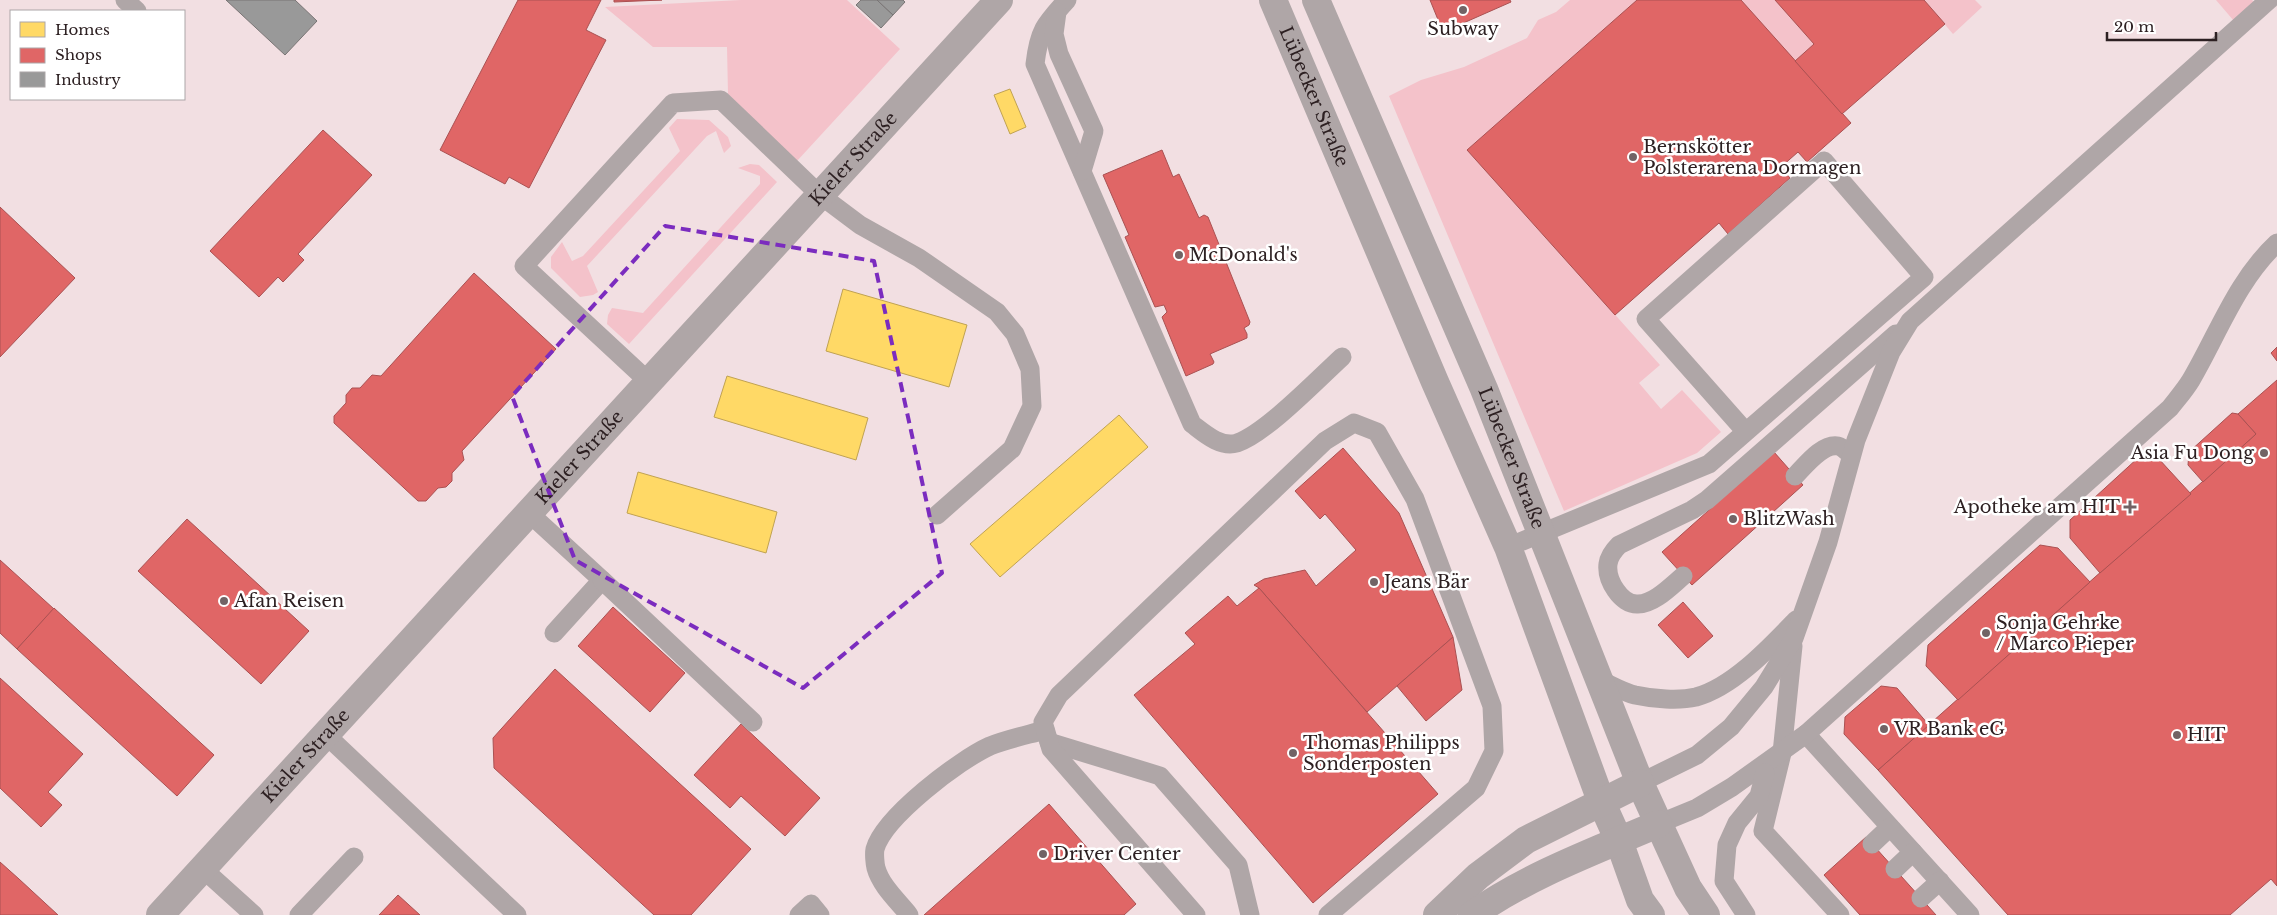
<svg xmlns="http://www.w3.org/2000/svg" width="2277" height="915" font-family="'Libre Baskerville',serif">
  <style>
    .green { fill: #f4c2ca }
    .homes { fill: #ffd966; stroke: #c0a252 }
    .shops { fill: #e06666; stroke: #aa5152 }
    .industry { fill: #999; stroke: #797575 }
    .lines { fill: none; stroke-linecap: round; stroke-linejoin: round }
    .service { stroke: #afa6a7; stroke-width: 19 }
    .minor { stroke: #afa6a7; stroke-width: 28 }
    .marked { fill: none; stroke: #7b2cbf; stroke-width: 4; stroke-dasharray: 10 6; stroke-linejoin: round }
    .poi-dot { fill: #726365; stroke: #fff; stroke-width: 2 }
    .labels { text-anchor: middle; dominant-baseline: central; stroke-width: 5; stroke-linejoin: round; paint-order: stroke }
    .poi-label { font-size: 18px; fill: #2d2022; stroke: #fff; text-anchor: start }
    .street-label { font-size: 18px; fill: #2d2022; stroke: #fff }
  </style>
  <rect width="100%" height="100%" fill="#f2dfe2"/>
  <g class="green">
    <path d="M741,0H847L900,49L797,161L728,94L727,47H653L605,7Z"/>
    <path d="M1570,0H1637L1468,150L1660,365L1639,383L1661,409L1682,390L1721,432L1697,453L1564,511L1389,96L1421,80L1464,67L1527,38L1538,20L1556,12Z"/>
    <path d="M1741,0H1775L1814,44L1795,61Z"/>
    <path d="M1924,0H1975L1982,7L1953,34Z"/>
    <path d="M2216,0H2252L2254,2L2234,21Z"/>
    <path d="M677,119L709,120L728,137L731,146L724,153L716,131L707,136L587,266L598,292L593,295L580,297L551,268V257L562,242L572,261L583,256L680,151L669,128Z"/>
    <path d="M750,164L759,165L777,182L629,344L607,324L608,315L612,308L643,313L760,184V176L738,168Z"/>
  </g>
  <g class="homes">
    <path d="M1010,89L1026,127L1010,134L994,95Z"/>
    <path d="M843,289L967,325L949,387L826,351Z"/>
    <path d="M727,376L868,418L856,460L714,417Z"/>
    <path d="M1119,415L1148,447L1000,577L970,544Z"/>
    <path d="M638,472L777,512L766,553L627,513Z"/>
  </g>
  <g class="shops">
    <path d="M518,0H601L586,30L606,40L529,188L509,177L505,184L440,150Z"/>
    <path d="M614,0H662L614,2Z"/>
    <path d="M1430,0H1510L1511,2L1443,32Z"/>
    <path d="M1637,0H1741L1851,123L1807,162L1798,152L1781,167L1790,178L1728,234L1719,223L1615,315L1467,150Z"/>
    <path d="M1775,0H1924L1945,24L1842,114L1795,61L1814,44Z"/>
    <path d="M323,130L372,175L298,254L304,260L283,282L278,277L259,297L210,251Z"/>
    <path d="M1162,150L1173,177L1179,174L1199,218L1204,215L1208,217L1250,322L1249,325L1244,328L1247,334V338L1210,354L1214,362L1213,364L1186,376L1162,317L1167,312L1164,305L1155,307L1125,237L1129,235L1103,175Z"/>
    <path d="M0,207L75,278L0,357Z"/>
    <path d="M474,273L556,349L462,451L464,460L452,473V481L446,487L438,488L426,501H418L334,423V416L346,403V395L352,388H360L372,375L381,376Z"/>
    <path d="M2277,347V361L2271,353Z"/>
    <path d="M2277,380V886L2271,879L2230,915H2008L1878,770L2256,434L2238,414Z"/>
    <path d="M2232,413L2238,414L2256,434L2203,482L2188,465L2189,452Z"/>
    <path d="M1343,448L1399,513L1453,637L1367,712L1259,588L1254,585L1264,579L1305,570L1316,586L1356,550L1325,514L1320,519L1295,491Z"/>
    <path d="M1774,452L1803,485L1692,585L1662,552Z"/>
    <path d="M2139,457L2158,458L2191,494L2100,573L2070,538V520Z"/>
    <path d="M187,519L309,631L261,684L138,571Z"/>
    <path d="M2040,545L2058,548L2090,582L1958,700L1926,666L1928,645Z"/>
    <path d="M0,560L54,609L17,649L0,633Z"/>
    <path d="M1259,588L1438,794L1313,903L1134,695L1195,644L1185,633L1228,596L1237,606Z"/>
    <path d="M1683,602L1713,636L1688,658L1658,625Z"/>
    <path d="M613,607L685,673L650,712L578,646Z"/>
    <path d="M54,608L214,755L177,796L17,649Z"/>
    <path d="M1453,637L1462,690L1426,721L1397,686Z"/>
    <path d="M555,669L751,849L691,915H654L494,768L493,738Z"/>
    <path d="M0,678L83,754L48,792L62,805L41,827L0,788Z"/>
    <path d="M1881,686L1897,688L1929,725L1878,770L1844,734L1845,717Z"/>
    <path d="M741,724L820,798L785,836L741,796L730,808L694,775Z"/>
    <path d="M1049,804L1136,904L1124,915H924Z"/>
    <path d="M1866,837L1936,915H1860L1824,875Z"/>
    <path d="M0,862L19,879L58,915H0Z"/>
    <path d="M398,895L420,915H379Z"/>
  </g>
  <g class="industry">
    <path d="M226,0H295L317,21L285,55Z"/>
    <path d="M861,0H877L893,15L881,28L856,5Z"/>
    <path d="M877,0H903L905,2L893,15Z"/>
  </g>
  <g class="lines">
    <g class="service">
      <path d="M125,0L137,11"/>
      <path d="M1067,0C1045,24 1039,30 1035,64L1192,424C1204,433 1220,448 1237,443C1265,434 1318,379 1342,357"/>
      <path d="M1057,12L1054,34L1059,54L1094,131L1082,171"/>
      <path d="M649,382L524,266L673,103L721,100L820,195L860,225L919,258L997,312L1015,334L1030,369L1032,406L1012,449L937,515"/>
      <path d="M1795,476C1805,466 1822,443 1838,446C1843,447 1847,452 1851,455"/>
      <path d="M529,513L602,580L554,633"/>
      <path d="M1508,547L1709,464L1924,277L1824,161L1646,319L1746,432"/>
      <path d="M1683,576C1671,586 1654,604 1638,604C1621,605 1606,580 1608,564C1609,556 1614,550 1619,545L1692,510L1707,500L1896,334"/>
      <path d="M602,580L753,722"/>
      <path d="M1793,646L1782,753L1763,831L1840,915"/>
      <path d="M1600,680C1611,685 1623,692 1635,695C1653,699 1679,701 1696,697C1733,687 1770,647 1796,620"/>
      <path d="M325,734L517,915"/>
      <path d="M1806,734L1970,915"/>
      <path d="M1049,742L1160,776L1238,865L1250,915"/>
      <path d="M1640,783L1697,755L1731,727L1764,687L1794,638L1828,542L1856,440L1891,352L1910,321L2269,0"/>
      <path d="M1658,824L1697,808L1732,787L1806,734L2170,408C2177,399 2185,390 2191,380C2218,334 2237,280 2277,243"/>
      <path d="M1872,844L1890,827"/>
      <path d="M203,869L254,915"/>
      <path d="M1895,869L1913,852"/>
      <path d="M1921,898L1940,881"/>
      <path d="M299,915L354,857"/>
      <path d="M799,915L811,904L820,915"/>
      <path d="M909,915C898,901 881,886 876,868C875,864 874,854 875,849C884,817 959,760 990,746C1007,739 1027,735 1045,730"/>
      <path d="M1196,915L1051,749L1043,722L1059,695L1325,441L1354,423L1377,432L1415,499L1492,706L1494,751L1476,788L1328,915"/>
      <path d="M1746,915L1724,881L1727,845L1737,823L1759,796L1765,773"/>
    </g>
    <g class="minor">
      <path id="s1" d="M1273,0L1435,382L1508,547L1601,801L1619,841L1640,900L1651,915"/>
      <path id="s2" d="M1316,0L1484,389L1640,783L1688,888L1706,915"/>
      <path id="s3" d="M160,915L999,0"/>
      <path d="M1437,915L1478,876L1526,840L1640,783"/>
      <path d="M1472,915C1529,875 1595,851 1658,824"/>
    </g>
  </g>
  <path class="marked" d="M665,226L874,261L942,573L803,688L575,560L512,396Z"/>
  <g class="poi-dot">
    <circle cx="1463" cy="10" r="5"/>
    <circle cx="1633" cy="157" r="5"/>
    <circle cx="1179" cy="255" r="5"/>
    <circle cx="2264" cy="453" r="5"/>
    <path d="M2127.5 499.5h5v5h5v5h-5v5h-5v-5h-5v-5h5z"/>
    <circle cx="1733" cy="519" r="5"/>
    <circle cx="1374" cy="582" r="5"/>
    <circle cx="224" cy="601" r="5"/>
    <circle cx="1986" cy="633" r="5"/>
    <circle cx="1884" cy="729" r="5"/>
    <circle cx="2177" cy="735" r="5"/>
    <circle cx="1293" cy="753" r="5"/>
    <circle cx="1043" cy="854" r="5"/>
  </g>
  <g class="labels">
    <g class="poi-label">
      <text x="1463" y="29" text-anchor="middle">Subway</text>
      <text x="1643" y="147">Bernskötter<tspan x="1643" dy="21">Polsterarena Dormagen</tspan></text>
      <text x="1189" y="255">McDonald's</text>
      <text x="2254" y="453" text-anchor="end">Asia Fu Dong</text>
      <text x="2120" y="507" text-anchor="end">Apotheke am HIT</text>
      <text x="1743" y="519">BlitzWash</text>
      <text x="1384" y="582">Jeans Bär</text>
      <text x="234" y="601">Afan Reisen</text>
      <text x="1996" y="623">Sonja Gehrke<tspan x="1996" dy="21">/ Marco Pieper</tspan></text>
      <text x="1894" y="729">VR Bank eG</text>
      <text x="2187" y="735">HIT</text>
      <text x="1303" y="743">Thomas Philipps<tspan x="1303" dy="21">Sonderposten</tspan></text>
      <text x="1053" y="854">Driver Center</text>
    </g>
    <g class="street-label">
      <text stroke="none"><textPath href="#s1" startOffset="105">Lübecker Straße</textPath></text>
      <text stroke="none"><textPath href="#s3" startOffset="1026">Kieler Straße</textPath></text>
      <text stroke="none"><textPath href="#s3" startOffset="621">Kieler Straße</textPath></text>
      <text stroke="none"><textPath href="#s2" startOffset="498">Lübecker Straße</textPath></text>
      <text stroke="none"><textPath href="#s3" startOffset="216">Kieler Straße</textPath></text>
    </g>
  </g>
  <rect x="10" y="10" width="175" height="90" fill="#ffffff" stroke="#aba6a7"/>
  <rect x="20" y="22" width="25" height="15" fill="#ffd966" stroke="#aba6a7"/>
  <text x="55" y="35" font-size="15" fill="#2d2022">Homes</text>
  <rect x="20" y="48" width="25" height="15" fill="#e06666" stroke="#aba6a7"/>
  <text x="55" y="60" font-size="15" fill="#2d2022">Shops</text>
  <rect x="20" y="72" width="25" height="15" fill="#999999" stroke="#aba6a7"/>
  <text x="55" y="85" font-size="15" fill="#2d2022">Industry</text>
  <path d="M2107 32v8h109v-8" fill="none" stroke="#2d2022" stroke-width="2.5"/>
  <text x="2114" y="32" font-size="15" fill="#2d2022" stroke="#ffffff" stroke-width="4" paint-order="stroke">20 m</text>
</svg>
